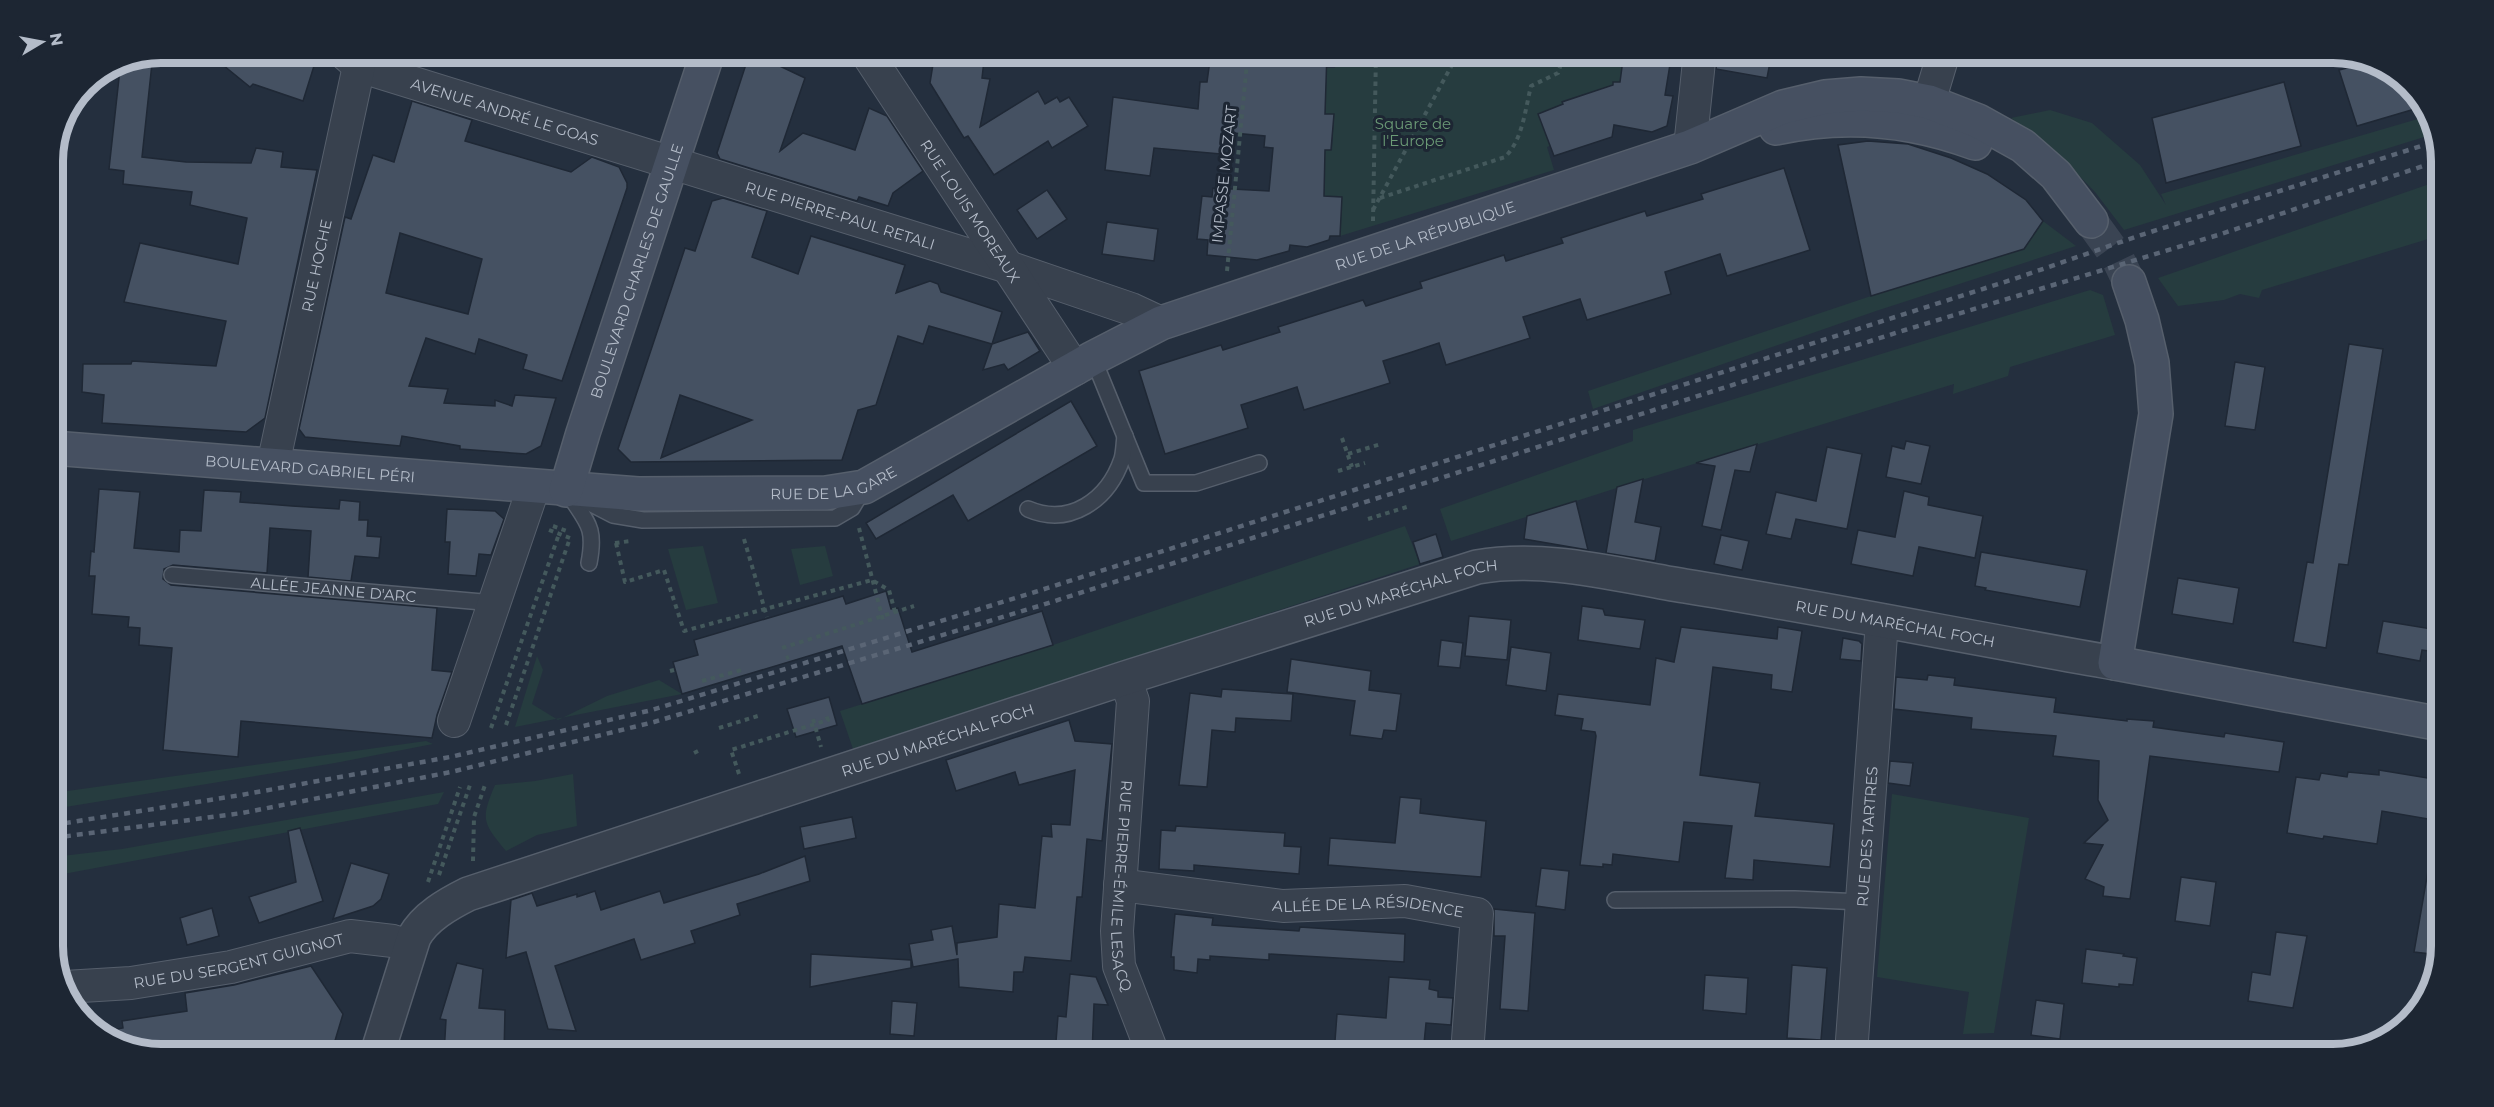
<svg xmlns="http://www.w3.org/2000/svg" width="2494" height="1107" font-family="Montserrat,sans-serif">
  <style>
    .green { fill: #263c3f }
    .building { fill: #455162; stroke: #1f2835; stroke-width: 1.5; fill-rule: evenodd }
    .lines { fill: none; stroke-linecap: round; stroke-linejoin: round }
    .secondary-tunnel { stroke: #3a4453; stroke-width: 33; stroke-dasharray: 33 16; stroke-linecap: butt }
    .service-casing { stroke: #565f6c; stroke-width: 18 }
    .minor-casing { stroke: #565f6c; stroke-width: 34 }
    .tertiary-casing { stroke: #565f6c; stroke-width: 36 }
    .secondary-casing { stroke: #565f6c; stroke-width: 36 }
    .path { stroke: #44595c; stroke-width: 4; stroke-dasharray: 4.5 4.5; stroke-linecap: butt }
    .service { stroke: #38414e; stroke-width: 15 }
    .minor { stroke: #38414e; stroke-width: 32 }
    .tertiary { stroke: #38414e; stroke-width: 33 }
    .secondary { stroke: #465061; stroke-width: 33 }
    .rail { stroke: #5a6575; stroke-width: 4.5; stroke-dasharray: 6 6; stroke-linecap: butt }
    .labels { text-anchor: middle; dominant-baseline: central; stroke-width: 6; stroke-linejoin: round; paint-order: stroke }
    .street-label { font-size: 15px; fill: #b4bcc9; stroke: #1d2633 }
    .park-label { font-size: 15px; fill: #6b9a76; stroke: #1d2633 }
    .rim { fill: none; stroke: #b4bcc9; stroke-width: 8 }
  </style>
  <rect width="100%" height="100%" fill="#242f3e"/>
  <g class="green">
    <path d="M1337,53H1624L1623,82H1614L1613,85L1562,101L1564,108L1550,114L1548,110L1538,114L1544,129L1555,144L1547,147L1554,170L1340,236L1342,197L1324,196L1325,150H1332L1334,115L1325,114L1327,68H1335Z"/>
    <path d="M2050,110L2092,123L2140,165L2166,205L2161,194L2428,116L2434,134L2124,230L2095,192L2051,147L2011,118Z"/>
    <path d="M2441,180V235L2262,290L2259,298L2240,294L2224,300L2178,306L2158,278Z"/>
    <path d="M2043,221L2076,246L1876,311L1593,409L1588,391L1871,296L2024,249Z"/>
    <path d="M2090,290L2103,295L2115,335L2010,367L2008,376L1953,394L1954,384L1645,479L1451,541L1440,509L1633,441V430Z"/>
    <path d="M1405,526L1420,564L853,749L840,711L1053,645Z"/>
    <path d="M703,546L718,603L686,610L668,549Z"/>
    <path d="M825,546L833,576L800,585L791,549Z"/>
    <path d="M537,656L543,670L532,704L558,720L607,696L659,680L682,694L515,727Z"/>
    <path d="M426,741L433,744L335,763L53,809V793Z"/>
    <path d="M573,774L577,826L537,835L506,851C483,823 480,820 495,785L535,781Z"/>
    <path d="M444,792L438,804L58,875V882H53V857L122,849Z"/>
    <path d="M1892,794L2029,818L1994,1033L1963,1034L1969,992L1877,977Z"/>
  </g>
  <g class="building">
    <path d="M207,52H277L314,66L303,101L253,84L250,87Z"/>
    <path d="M750,52L805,78L780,151L803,133L855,150L869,108L887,116L923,171L893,193L888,206L859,197L857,201L720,159L717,153Z"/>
    <path d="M935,52H985L982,78L990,79L980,127L1038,91L1045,104L1057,97L1060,102L1069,97L1088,126L1052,148L1048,141L994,175L968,136L964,138L930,83Z"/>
    <path d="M1278,52H1327L1325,114H1334L1331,150H1325L1324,196L1342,197L1340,236H1330L1329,240L1307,247L1290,245L1289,251L1257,260L1207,255L1208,240L1197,239L1202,196L1212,197L1213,188L1269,191L1273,148L1264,147L1265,136L1223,132L1221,154L1154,148L1150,176L1105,170L1113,97L1198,109L1200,82H1207L1210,60L1277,66Z"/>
    <path d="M1624,52H1672L1665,95L1673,96L1667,126L1652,132L1614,125L1612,137L1554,156L1538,114L1563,104L1562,102L1613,85V82H1620Z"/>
    <path d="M1718,52H1772L1767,78L1716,69Z"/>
    <path d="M153,54L142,157L186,162L251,163L256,148L283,152L281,167L317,170L265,418L246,432L102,423L104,395L82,392L83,364H131L132,361L216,366L226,321L124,302L140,243L238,264L247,218L190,205L192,192L123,184L124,171L109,169L121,60Z"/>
    <path d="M2374,61L2423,100L2425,106L2357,126L2339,70Z"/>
    <path d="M2284,82L2301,146L2166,183L2152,118Z"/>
    <path d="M412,101L472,120L465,141L571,172L592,157L619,167L627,183V188L562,381L523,369L527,355L479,339L475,354L426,338L409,386L448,389L444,403L495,406V400L512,406L515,395L556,398L541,446L526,454L460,449V446L402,436L400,446L305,437L299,429L345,217L351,219L373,155L394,162ZM400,233L482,259L468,314L386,293Z"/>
    <path d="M1868,141L1908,144L1951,158L1987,174L2026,200L2043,221L2024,249L1871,296L1838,145Z"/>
    <path d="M1784,168L1810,250L1727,276L1720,254L1665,272L1671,294L1587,320L1580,299L1523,317L1530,338L1446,365L1439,343L1412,352L1383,361L1390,383L1304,410L1297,387L1241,405L1248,428L1165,454L1139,371L1221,345L1223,350L1280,332L1278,327L1363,300L1366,306L1422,288L1420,282L1504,255L1506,261L1563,243L1561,238L1645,211L1647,216L1703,199L1701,194Z"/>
    <path d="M1047,190L1067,219L1037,239L1017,210Z"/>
    <path d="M723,198L767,211L752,257L798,274L811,236L905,265L896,293L930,281L938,284L941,292L1002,312L992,344L1028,332L1040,351L1008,370L1004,364L983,370L992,344L929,326L923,344L898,336L876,405L858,410L842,460L631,462L618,449L685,248L695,251L712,201ZM680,395L752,420L661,458Z"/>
    <path d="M1107,222L1158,229L1154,261L1102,254Z"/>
    <path d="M2349,344L2383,349L2348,565L2339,564L2326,648L2293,642L2307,562L2313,563Z"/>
    <path d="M2235,362L2265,367L2255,430L2225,426Z"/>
    <path d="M1071,401L1097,446L968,521L953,495L876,539L866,523Z"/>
    <path d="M1906,441L1930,446L1921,484L1886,477L1892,446L1904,449Z"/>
    <path d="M1757,444L1750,472L1735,470L1721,530L1702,526L1715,466L1696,463Z"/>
    <path d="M1827,447L1862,454L1847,529L1796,519L1791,539L1766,534L1776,492L1816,501Z"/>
    <path d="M1643,479L1635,522L1661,527L1655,561L1606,553L1617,487Z"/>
    <path d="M99,489L140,492L134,548L179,552L180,530L201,531L204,490L241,492L240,502L292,506L339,509L340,500L360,502L359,520H368L367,536L381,537L379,558L355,556L351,581L308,577L311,531L270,528L267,573L173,565L164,569L163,579L171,585L437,608L432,670L452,672L437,715L432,738L241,721L238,757L163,750L172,648L139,645L140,628L128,627L129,617L92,614L95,576H89L91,551L94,552Z"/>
    <path d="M1904,491L1929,497L1928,505L1983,516L1975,558L1919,547L1913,576L1851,564L1858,530L1895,537Z"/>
    <path d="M1576,501L1588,550L1524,539L1527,516Z"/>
    <path d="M447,509L495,511L504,519L491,555L479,554L476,576L448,574L450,542H445Z"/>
    <path d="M1436,534L1443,557L1420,564L1413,542Z"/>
    <path d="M1721,535L1749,541L1742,570L1714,564Z"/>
    <path d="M1981,552L2087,570L2080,607L1985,590L1986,588L1975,586Z"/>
    <path d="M2178,578L2239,588L2233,624L2172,614Z"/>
    <path d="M886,591L891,609L898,608L912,652L1042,611L1053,645L862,704L842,646L682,694L673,662L698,655L694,640L843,596L846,604Z"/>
    <path d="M1582,606L1603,609L1605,615L1645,620L1640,649L1578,640Z"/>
    <path d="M1469,616L1511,620L1507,660L1465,656Z"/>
    <path d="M2383,621L2432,629L2429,651L2422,650L2420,661L2377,653Z"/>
    <path d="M1681,627L1777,639L1778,627L1802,631L1792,692L1771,689L1772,675L1713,667L1700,775L1760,783L1755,816L1834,824L1830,867L1754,860L1753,880L1725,878L1732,826L1684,822L1679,862L1613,854L1612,865L1603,864V867L1580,865L1596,736L1595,732L1581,730L1583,719L1555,715L1558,694L1650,705L1656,658L1674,662Z"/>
    <path d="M1843,638L1859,641L1862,644L1861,661L1840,659Z"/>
    <path d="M1441,640L1463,643L1460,668L1438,666Z"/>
    <path d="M1511,647L1551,653L1546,691L1506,685Z"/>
    <path d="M1291,659L1371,671L1369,690L1401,694L1396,731L1384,730L1382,739L1350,735L1355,701L1287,692Z"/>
    <path d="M1928,675L1955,678L1954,685L2056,698L2054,712L2127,721V719L2154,721L2153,727L2224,737L2225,733L2284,742L2279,772L2150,756L2130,899L2103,896L2104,887L2085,879L2103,845L2084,843L2108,820L2098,800L2099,761L2053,756L2056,736L1971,729L1972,718L1894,709L1896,677L1927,680Z"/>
    <path d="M1222,689L1293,694L1291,721L1236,718L1235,732L1212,730L1207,787L1179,785L1190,693L1221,697Z"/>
    <path d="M829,697L837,725L796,737L787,709Z"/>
    <path d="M1069,720L1075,741L1112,744L1102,841L1087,839L1082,897H1077L1071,961L1025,957L1023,972H1014L1013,992L959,987L958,959L913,967L909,944L933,940L931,930L952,926L957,955V943L997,937L999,904L1035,908L1042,836L1052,837L1051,824L1070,825L1075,770L1019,785L1015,772L956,791L946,760Z"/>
    <path d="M1890,761L1913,763L1910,786L1888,783Z"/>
    <path d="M2379,770L2434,779L2428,819L2382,811L2377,844L2324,836L2323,839L2287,833L2296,777L2319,780L2321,773L2347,777L2348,772L2379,775Z"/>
    <path d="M1400,797L1421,799L1420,813L1486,821L1481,877L1328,865L1330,838L1395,843Z"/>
    <path d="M852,817L856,838L804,849L800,827Z"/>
    <path d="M1176,826L1285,833L1284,846L1301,847L1299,874L1194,865V871L1159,869L1161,830L1175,831Z"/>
    <path d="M300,828L323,901L259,923L249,897L296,882L288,831Z"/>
    <path d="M805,856L810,881L737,904L740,915L691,931L695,943L641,960L634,939L555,966L576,1031L548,1029L526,952L506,958L511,900L532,893L537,906L577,894V897L595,891L601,910L660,891L664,903L759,874Z"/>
    <path d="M2430,859L2441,860L2440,955L2414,952Z"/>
    <path d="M351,863L389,874L381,899L373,906L333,919Z"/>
    <path d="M1541,868L1569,871L1565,910L1536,906Z"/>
    <path d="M2181,877L2216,882L2210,926L2175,921Z"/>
    <path d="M212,908L219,936L187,945L180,918Z"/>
    <path d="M1494,909L1535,913L1528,1011L1500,1009L1505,936H1494Z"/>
    <path d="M1175,914L1213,918L1212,925L1299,931L1300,927L1405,934L1404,962L1269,954V960L1210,956V960L1198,959L1197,973L1174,970V957H1171Z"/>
    <path d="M2276,932L2307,936L2293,1008L2248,1001L2252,972L2270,975Z"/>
    <path d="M2086,949L2124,954L2123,956L2137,958L2133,985L2119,984V987L2082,983Z"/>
    <path d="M811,954L911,960V968L810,987Z"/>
    <path d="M457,963L483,969L479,1008L505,1010L504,1054H444L446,1020L440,1019Z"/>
    <path d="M1792,965L1827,968L1821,1040L1787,1038Z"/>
    <path d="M311,966L343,1014L331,1054H162L160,1045L135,1049L120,1046L101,1032L123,1028L122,1021L187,1011L185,993L234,985Z"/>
    <path d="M1070,974L1096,977L1108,1005L1094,1004L1092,1054H1055L1058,1016L1066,1017Z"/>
    <path d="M1705,975L1748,978L1746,1014L1703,1010Z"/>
    <path d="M1389,977L1430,980L1429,989L1438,991V997L1453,998L1451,1025L1426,1023L1423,1054H1334L1337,1014L1386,1018Z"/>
    <path d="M2036,1000L2064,1004L2060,1039L2031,1035Z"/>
    <path d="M892,1001L917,1003L914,1036L890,1034Z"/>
  </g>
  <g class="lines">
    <path class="secondary-tunnel" d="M2091,221L2117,257L2129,282"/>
    <defs>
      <g id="service">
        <path d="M1093,358L1144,483H1196L1259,463"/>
        <path d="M568,493C587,523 596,526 589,563"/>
        <path d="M582,499L613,515L643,520L835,518L852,508L864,488"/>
        <path d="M1028,509C1070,527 1108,500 1122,459C1124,452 1124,443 1125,436"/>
        <path id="s1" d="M172,575L494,603"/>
        <path d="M1615,900L1795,899L1862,902"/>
      </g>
      <g id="minor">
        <path id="s2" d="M343,52L359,66L1008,267L1131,309L1161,323"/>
        <path id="s3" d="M866,52L1075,369"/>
        <path d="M1904,107L1929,102L1944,52"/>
        <path d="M1690,147L1700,52"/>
        <path id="s4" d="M273,465L359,66"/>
        <path id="s5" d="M1125,678L1133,701L1117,931L1119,966L1153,1054"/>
        <path d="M454,721L534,486"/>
        <path id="s6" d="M1120,885L1283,906L1405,901L1477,914L1467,1054"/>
        <path id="s7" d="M65,987L131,983L231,967L350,936L393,941L410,946"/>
        <path id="s8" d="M1851,1054L1882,621"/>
      </g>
      <g id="tertiary">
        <path id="s9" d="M377,1054L414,937C425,917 448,904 468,894L1125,678L1477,567C1546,555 1617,575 1685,586C1828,609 1971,638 2115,663"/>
      </g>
      <g id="secondary">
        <path d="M1776,128C1843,113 1911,119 1975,143"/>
        <path d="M2129,282L2142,320L2152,363L2156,414L2115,663L2441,724"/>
        <path id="s10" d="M53,448L638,494L826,493L864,487L1093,358L1161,323L1690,147L1783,107L1825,97L1861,94L1898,96L1929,102L1978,121L2023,146L2056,175L2091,221"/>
        <path id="s11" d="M566,490L583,433L708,52"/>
      </g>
    </defs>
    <use href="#service" class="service-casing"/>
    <use href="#minor" class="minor-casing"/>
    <use href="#tertiary" class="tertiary-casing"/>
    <use href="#secondary" class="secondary-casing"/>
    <g class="path">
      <path d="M1380,198L1505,157C1523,139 1525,110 1531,86L1558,73L1565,52"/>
      <path d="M1373,210L1459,52"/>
      <path d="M1373,221L1376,52"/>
      <path d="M1227,271L1248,52"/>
      <path d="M1342,438L1352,467"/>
      <path d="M1348,454L1381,444"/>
      <path d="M1338,471L1365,463"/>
      <path d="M1368,519L1410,506"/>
      <path d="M553,526L567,531"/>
      <path d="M859,528L883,620"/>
      <path d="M549,530L570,538"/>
      <path d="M744,539L767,617"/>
      <path d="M615,543L631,541"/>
      <path d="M616,543L625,582L664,570L684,631L872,580L889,590L895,612"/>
      <path d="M782,648L914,606"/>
      <path d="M786,658L789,657"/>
      <path d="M670,671L674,670"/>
      <path d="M702,681L745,669"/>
      <path d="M813,719L821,747"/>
      <path d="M506,725L569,541"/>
      <path d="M491,728L559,534"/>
      <path d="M719,728L761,715"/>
      <path d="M694,753L698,751"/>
      <path d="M739,774L731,750L828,720L826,715"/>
      <path d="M473,861L474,817L486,782"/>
      <path d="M439,875L471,782"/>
      <path d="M428,882L460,787"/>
    </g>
    <use href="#service" class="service"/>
    <use href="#minor" class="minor"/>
    <use href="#tertiary" class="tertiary"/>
    <use href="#secondary" class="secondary"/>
    <g class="rail">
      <path d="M53,825L241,795L450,757L652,710L1035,592L2014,279L2138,236L2437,141"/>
      <path d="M53,838L242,813L451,772L654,722L1039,606L1905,330L2218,235L2441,160"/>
    </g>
  </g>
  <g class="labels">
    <g class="street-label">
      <text stroke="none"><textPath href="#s2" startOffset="174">AVENUE ANDRÉ LE GOAS</textPath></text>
      <text transform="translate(1224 174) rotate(-84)">IMPASSE MOZART</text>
      <text stroke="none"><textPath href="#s3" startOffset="190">RUE LOUIS MOREAUX</textPath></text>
      <text stroke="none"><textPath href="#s2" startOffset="525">RUE PIERRE-PAUL RETALI</textPath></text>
      <text stroke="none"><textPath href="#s10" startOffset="1431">RUE DE LA RÉPUBLIQUE</textPath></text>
      <text stroke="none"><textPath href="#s4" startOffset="204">RUE HOCHE</textPath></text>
      <text stroke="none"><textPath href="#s11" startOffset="230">BOULEVARD CHARLES DE GAULLE</textPath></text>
      <text stroke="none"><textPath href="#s10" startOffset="258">BOULEVARD GABRIEL PÉRI</textPath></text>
      <text stroke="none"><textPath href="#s10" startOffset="784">RUE DE LA GARE</textPath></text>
      <text stroke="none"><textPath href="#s1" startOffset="162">ALLÉE JEANNE D'ARC</textPath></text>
      <text stroke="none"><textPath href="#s9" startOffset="1173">RUE DU MARÉCHAL FOCH</textPath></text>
      <text stroke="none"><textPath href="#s9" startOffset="1677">RUE DU MARÉCHAL FOCH</textPath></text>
      <text stroke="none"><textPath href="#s9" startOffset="687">RUE DU MARÉCHAL FOCH</textPath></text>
      <text stroke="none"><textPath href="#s8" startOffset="218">RUE DES TARTRES</textPath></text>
      <text stroke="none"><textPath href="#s5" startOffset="210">RUE PIERRE-ÉMILE LESACQ</textPath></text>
      <text stroke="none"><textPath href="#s6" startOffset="250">ALLÉE DE LA RÉSIDENCE</textPath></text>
      <text stroke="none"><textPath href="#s7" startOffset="176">RUE DU SERGENT GUIGNOT</textPath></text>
    </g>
    <g class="park-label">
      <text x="1413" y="123">Square de<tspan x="1413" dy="17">l'Europe</tspan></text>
    </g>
  </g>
  <path d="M0 0H2494V1107H0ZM161 63H2333A98 98 0 0 1 2431 161V946A98 98 0 0 1 2333 1044H161A98 98 0 0 1 63 946V161A98 98 0 0 1 161 63Z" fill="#1d2633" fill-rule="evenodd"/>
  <path class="rim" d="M161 63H2333A98 98 0 0 1 2431 161V946A98 98 0 0 1 2333 1044H161A98 98 0 0 1 63 946V161A98 98 0 0 1 161 63Z"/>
  <g transform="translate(42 42) rotate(80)" stroke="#1d2633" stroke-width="4.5" paint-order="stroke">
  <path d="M0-4.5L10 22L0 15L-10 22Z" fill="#b4bcc9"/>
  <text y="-9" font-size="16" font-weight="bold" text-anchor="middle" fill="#b4bcc9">N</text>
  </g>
</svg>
